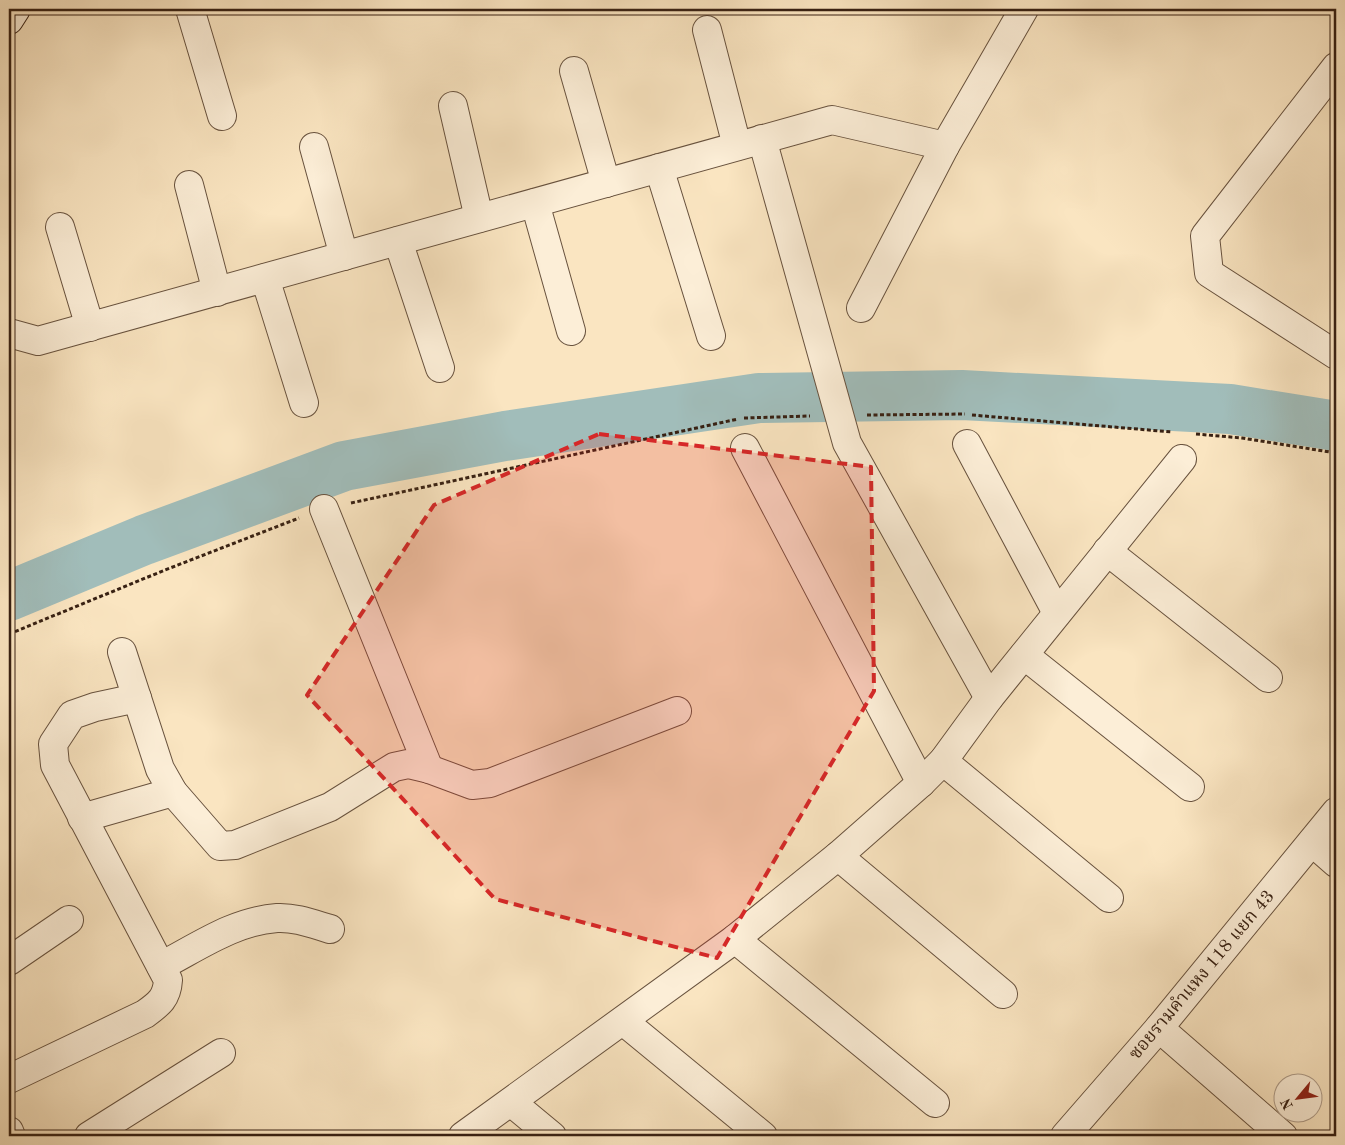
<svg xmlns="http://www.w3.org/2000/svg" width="1345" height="1145" font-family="'Old Standard TT','Noto Serif Thai',serif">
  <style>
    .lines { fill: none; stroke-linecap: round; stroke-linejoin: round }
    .river { stroke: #a1bdba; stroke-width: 50 }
    .minor-casing { stroke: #68523e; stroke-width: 30 }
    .secondary-casing { stroke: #382113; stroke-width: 30 }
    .path { stroke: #382113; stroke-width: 3; stroke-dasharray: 4 2.5; stroke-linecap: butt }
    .minor { stroke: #fceed7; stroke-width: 28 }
    .secondary { stroke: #fceed7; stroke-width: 28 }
    .marked { fill: #d62828; fill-opacity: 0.2; stroke: #d62828; stroke-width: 4; stroke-dasharray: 10 6; stroke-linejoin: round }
    .labels { text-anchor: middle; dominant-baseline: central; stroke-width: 5; stroke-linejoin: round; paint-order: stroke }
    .street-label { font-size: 18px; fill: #382113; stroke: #fceed7 }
  </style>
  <rect width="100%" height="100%" fill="#fae5c1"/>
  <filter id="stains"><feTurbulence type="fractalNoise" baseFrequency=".004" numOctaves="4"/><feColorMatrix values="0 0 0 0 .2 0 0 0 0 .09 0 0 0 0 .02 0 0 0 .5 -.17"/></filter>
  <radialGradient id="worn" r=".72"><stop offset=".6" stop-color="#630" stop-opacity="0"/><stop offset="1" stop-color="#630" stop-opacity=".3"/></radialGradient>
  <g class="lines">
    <path class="river" d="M9,596L144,540L344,466L505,436L759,398L962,395L1230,409L1336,426"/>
    <defs>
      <g id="minor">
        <path d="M190,9L222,116"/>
        <path d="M707,30L737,146"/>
        <path d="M1336,67L1205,236L1209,273L1336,355"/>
        <path d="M574,71L606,183"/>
        <path d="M453,106L479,218"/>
        <path d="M762,139L847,443L989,698"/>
        <path d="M314,147L344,256"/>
        <path d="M659,168L711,336"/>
        <path d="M189,185L217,292"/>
        <path d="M535,203L571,331"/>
        <path d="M60,227L90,327"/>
        <path d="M398,241L440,368"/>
        <path d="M265,278L304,403"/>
        <path d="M861,308L945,146L1024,9"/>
        <path d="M9,333L38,341L832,120L945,146"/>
        <path d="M967,444L1057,613"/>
        <path d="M745,448L921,783"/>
        <path d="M324,509L429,769"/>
        <path d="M1107,551L1268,678"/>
        <path d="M122,652L160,769L173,792L220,846L235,845L330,807L394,767L408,764L429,769L472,785L490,783L677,711"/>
        <path d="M1024,655L1190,787"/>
        <path d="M943,761L1109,898"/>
        <path d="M82,818L173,792"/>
        <path d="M1312,842L1336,863"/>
        <path d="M838,856L1003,994"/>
        <path d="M735,939L935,1103"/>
        <path d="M9,961L69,920"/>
        <path d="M161,966C198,947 234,921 277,918C295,917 313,924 330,929"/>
        <path d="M623,1021L763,1136"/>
        <path d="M1159,1028L1283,1136"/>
        <path d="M9,1079L145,1014C159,1004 167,998 168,980L55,765L53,744L72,715L95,707L137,698"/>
        <path d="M511,1102L552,1136"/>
        <path d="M9,1131L11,1136"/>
        <path d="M89,1136L221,1053"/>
        <path d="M463,1136L735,939L838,856L921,783L943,761L989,698L1182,459"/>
        <path d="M1065,1136L1159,1028L1336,812"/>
      </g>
      <path id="secondary" d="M9,20L16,9"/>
    </defs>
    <use href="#minor" class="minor-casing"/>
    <use href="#secondary" class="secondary-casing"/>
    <g class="path">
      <path d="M867,415L965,414"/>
      <path d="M972,415L1172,432"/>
      <path d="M744,418L810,416"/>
      <path d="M1196,434L1242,438L1336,453"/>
      <path d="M351,503L738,419"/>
      <path d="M9,634L165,570L299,518"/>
    </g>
    <use href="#minor" class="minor"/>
    <use href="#secondary" class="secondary"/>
  </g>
  <path class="marked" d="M599,434L871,467L874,691L717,958L495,899L307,695L434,505Z"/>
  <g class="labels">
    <g class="street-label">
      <text transform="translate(1202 975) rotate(-50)">ซอยรามคำแหง 118 แยก 43</text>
    </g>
  </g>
  <rect width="1345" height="1145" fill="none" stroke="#fae5c1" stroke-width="30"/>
  <rect x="10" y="10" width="1325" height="1125" fill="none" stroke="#382113" stroke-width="2.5"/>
  <rect x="15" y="15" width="1315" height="1115" fill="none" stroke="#382113"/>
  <g transform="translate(1298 1098) rotate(241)"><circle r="24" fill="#fceed7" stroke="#ae9c89"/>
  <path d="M0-4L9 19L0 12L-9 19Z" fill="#8f2418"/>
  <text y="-8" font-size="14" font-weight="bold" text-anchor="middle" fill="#382113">N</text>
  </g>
  <rect width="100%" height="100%" filter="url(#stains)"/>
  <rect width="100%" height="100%" fill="url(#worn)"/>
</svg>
